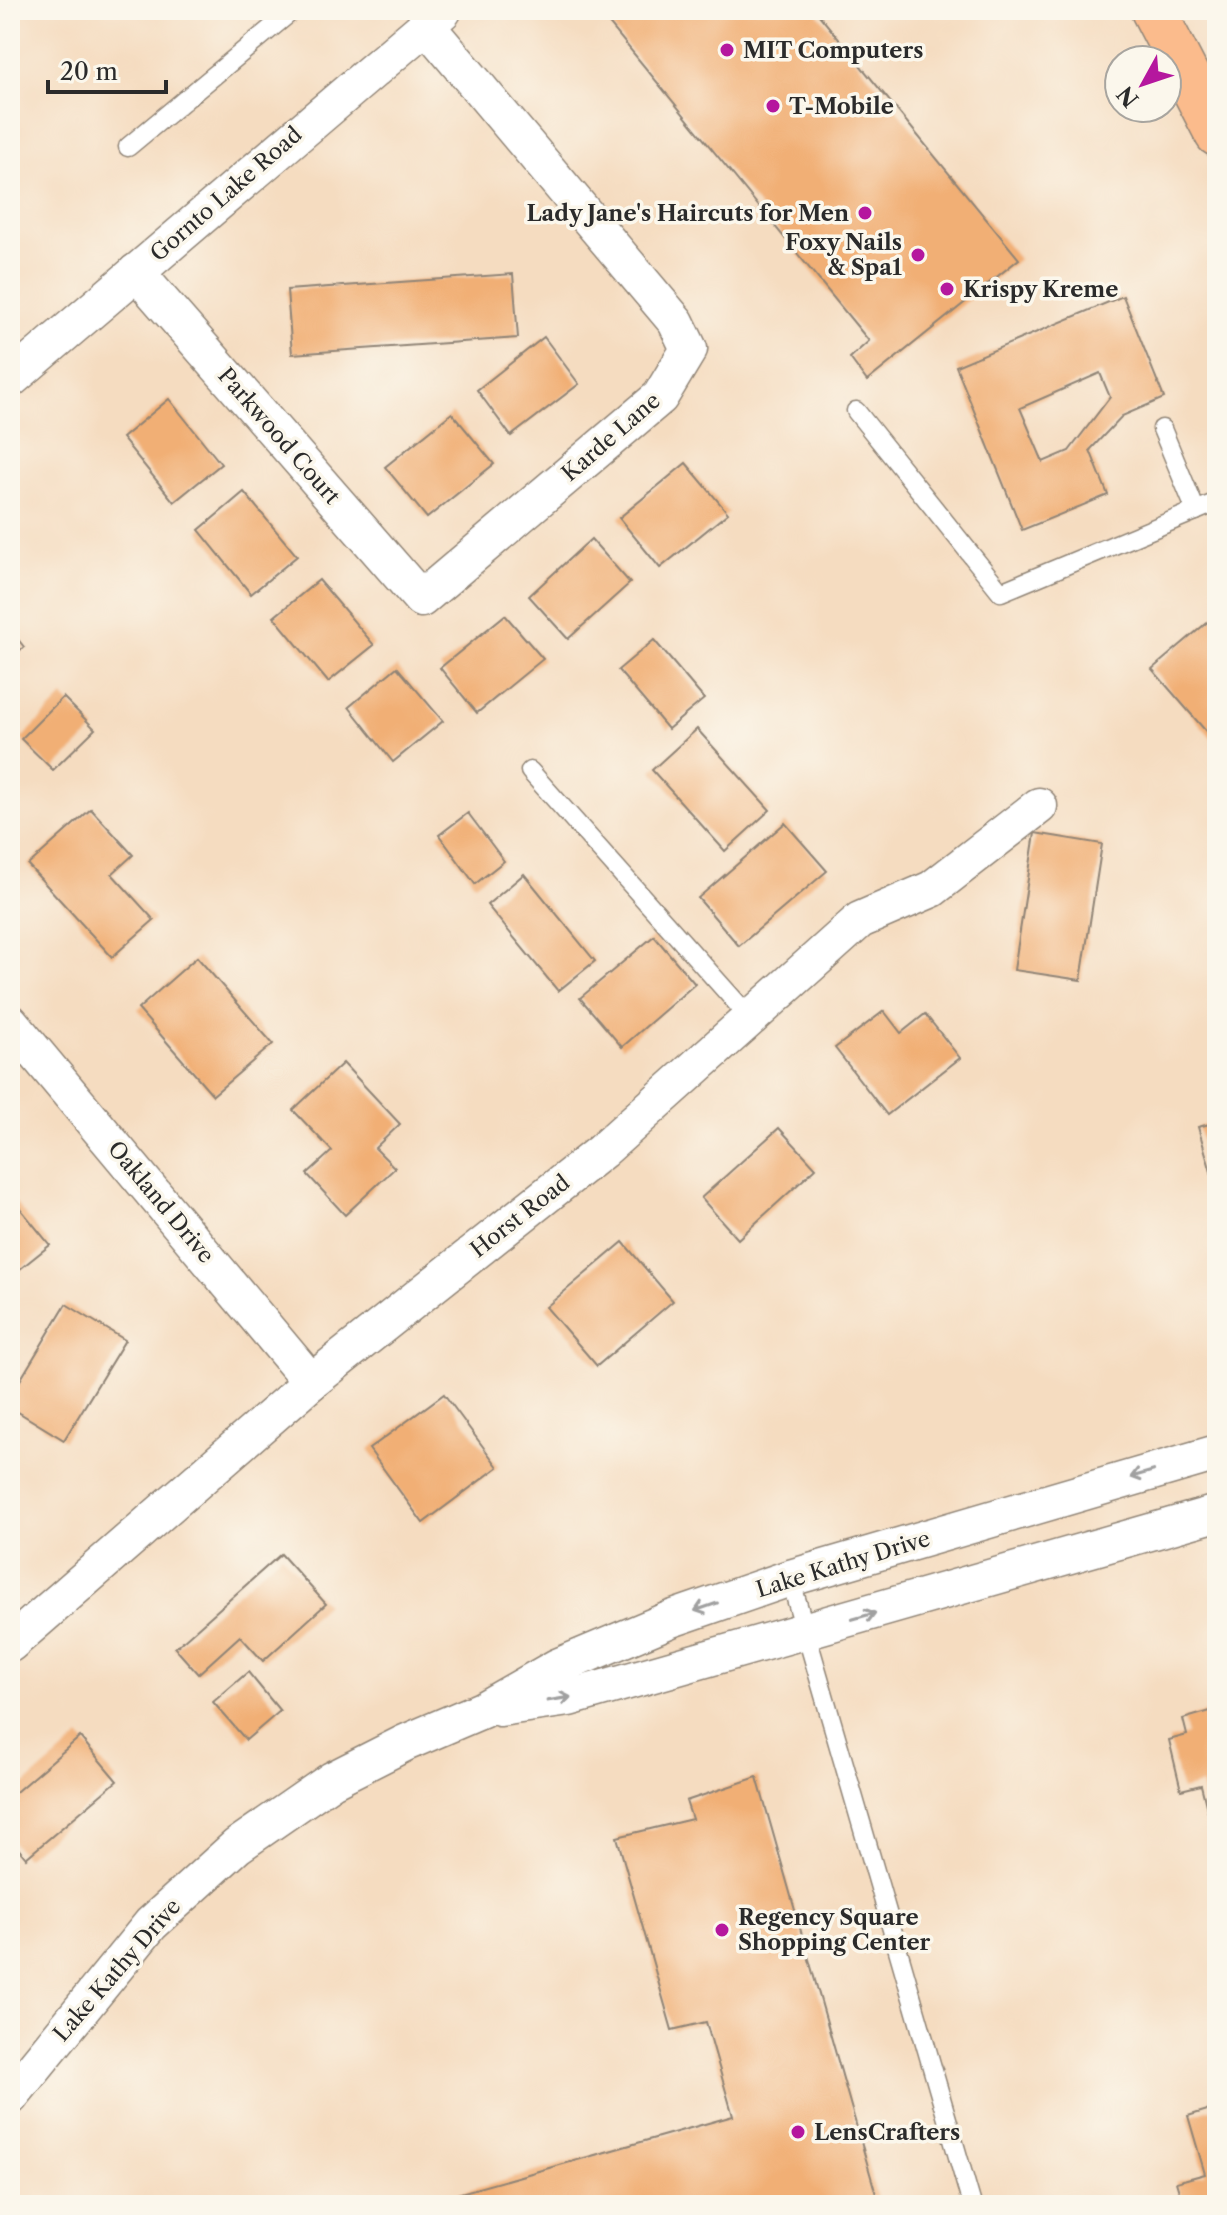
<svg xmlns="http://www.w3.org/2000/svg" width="1227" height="2215" font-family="'Libre Caslon Text',serif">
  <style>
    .building { fill: #f1af74; fill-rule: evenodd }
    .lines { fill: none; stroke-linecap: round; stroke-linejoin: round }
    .lane-casing { stroke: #908476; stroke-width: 21 }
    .street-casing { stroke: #908476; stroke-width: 39 }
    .highway-casing { stroke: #908476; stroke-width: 47 }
    .lane { stroke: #fff; stroke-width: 18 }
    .street { stroke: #fff; stroke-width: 36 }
    .highway { stroke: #fbbb8c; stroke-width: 44 }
    .oneway { stroke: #a0a0a0 }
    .poi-dot { fill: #b5179e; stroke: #fbf7ec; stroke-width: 3 }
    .labels { text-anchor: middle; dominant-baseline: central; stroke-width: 7; stroke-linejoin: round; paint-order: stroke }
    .poi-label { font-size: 22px; font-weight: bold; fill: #2b2b2b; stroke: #fbf7ec; text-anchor: start }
    .street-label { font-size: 22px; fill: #2b2b2b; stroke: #fbf7ec }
  </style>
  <rect width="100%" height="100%" fill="#fbf7ec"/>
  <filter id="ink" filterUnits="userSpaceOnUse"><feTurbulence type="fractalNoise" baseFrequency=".0125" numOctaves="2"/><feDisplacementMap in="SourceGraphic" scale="16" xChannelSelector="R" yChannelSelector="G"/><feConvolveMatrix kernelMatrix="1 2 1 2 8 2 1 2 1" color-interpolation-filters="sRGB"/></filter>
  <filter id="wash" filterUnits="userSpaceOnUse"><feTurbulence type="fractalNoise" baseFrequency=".006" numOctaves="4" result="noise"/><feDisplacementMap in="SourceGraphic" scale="32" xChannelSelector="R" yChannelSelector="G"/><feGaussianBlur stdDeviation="1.8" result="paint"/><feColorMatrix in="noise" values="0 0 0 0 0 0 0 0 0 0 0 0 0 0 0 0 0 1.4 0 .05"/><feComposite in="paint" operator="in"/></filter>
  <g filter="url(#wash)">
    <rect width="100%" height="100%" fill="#f5dcc0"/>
    <g id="blocks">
      <g class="building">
        <path d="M598,10H815L1019,259L867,381L850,358L869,341Z"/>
        <path d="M513,274L518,338L292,354L287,290Z"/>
        <path d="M1123,296L1164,398L1122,416L1090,450L1108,495L1022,530L956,366ZM1100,373L1110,397L1069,451L1043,462L1020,408Z"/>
        <path d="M544,337L579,384L511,436L477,390Z"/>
        <path d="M169,399L221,464L174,502L122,438Z"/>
        <path d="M452,413L494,464L427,518L385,467Z"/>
        <path d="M686,463L728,513L660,568L619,518Z"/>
        <path d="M244,492L297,556L251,594L199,530Z"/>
        <path d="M591,539L630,583L568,639L529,596Z"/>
        <path d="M319,580L374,645L328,682L274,617Z"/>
        <path d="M1217,614V744L1152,669Z"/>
        <path d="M505,615L543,659L477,713L440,668Z"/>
        <path d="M10,629L24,647L10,658Z"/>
        <path d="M654,640L704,699L668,729L618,670Z"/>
        <path d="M397,667L443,721L393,762L349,707Z"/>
        <path d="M63,697L95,729L53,770L21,739Z"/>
        <path d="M697,729L770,810L725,851L652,770Z"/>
        <path d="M91,809L133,855L112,874L154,920L112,957L28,865Z"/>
        <path d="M468,813L504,861L475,884L439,835Z"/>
        <path d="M785,823L827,871L739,946L698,898Z"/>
        <path d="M1035,833L1102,844L1081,980L1014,970Z"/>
        <path d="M524,874L595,961L558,991L487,905Z"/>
        <path d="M654,936L695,984L622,1047L580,998Z"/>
        <path d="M197,957L273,1044L213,1095L138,1009Z"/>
        <path d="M884,1011L901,1033L925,1014L960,1058L887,1115L835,1048Z"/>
        <path d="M343,1063L400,1124L375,1148L395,1168L345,1215L307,1174L332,1151L293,1110Z"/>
        <path d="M1217,1122V1189H1216L1198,1127Z"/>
        <path d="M779,1128L816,1168L738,1239L701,1198Z"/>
        <path d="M10,1196L50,1245L10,1277Z"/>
        <path d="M623,1242L673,1301L597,1366L546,1307Z"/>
        <path d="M66,1304L125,1340L64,1440L10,1407V1397Z"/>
        <path d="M444,1394L498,1467L423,1523L369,1449Z"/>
        <path d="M281,1554L326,1604L263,1661L240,1636L198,1674L175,1648Z"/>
        <path d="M248,1672L280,1711L246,1740L213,1702Z"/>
        <path d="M1217,1709V1828L1212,1829L1201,1785L1181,1790L1169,1740L1187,1735L1183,1719Z"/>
        <path d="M80,1737L117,1781L26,1858L10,1839V1797Z"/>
        <path d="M757,1777L879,2205H418L733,2116L706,2022L672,2030L617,1837L692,1819L686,1801Z"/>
        <path d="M1217,2107V2205H1183L1176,2182L1205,2174L1188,2116Z"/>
      </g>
    </g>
  </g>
  <g filter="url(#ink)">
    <use href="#blocks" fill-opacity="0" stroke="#908476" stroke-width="2"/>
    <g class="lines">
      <defs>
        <g id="lane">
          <path d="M128,147L293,10"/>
          <path d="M856,411L1001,592L1217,502"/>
          <path d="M1162,429L1196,511"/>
          <path d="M530,771L751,1019"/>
          <path d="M790,1578L972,2205"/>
        </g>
        <g id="street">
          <path d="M136,272L421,599L660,397L689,349L676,322L426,25"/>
          <path d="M10,380L443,11"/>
          <path d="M10,1022L311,1382"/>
          <path d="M10,1644L311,1382L602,1151L860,920L932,889L1039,806"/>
          <path d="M500,1708L569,1698L1217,1513"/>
          <path d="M10,2097L151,1924L237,1846L332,1780L405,1743L482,1710L557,1667L671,1619L790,1578L1217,1453"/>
        </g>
        <path id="highway" d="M1153,10L1217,134"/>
      </defs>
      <use href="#lane" class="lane-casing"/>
      <use href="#street" class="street-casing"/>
      <use href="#highway" class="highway-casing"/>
      <use href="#lane" class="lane"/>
      <use href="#street" class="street"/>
      <use href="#highway" class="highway"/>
    </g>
    <defs><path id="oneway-shaft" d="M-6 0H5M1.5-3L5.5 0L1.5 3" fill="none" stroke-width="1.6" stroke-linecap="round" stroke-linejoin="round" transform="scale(2)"/></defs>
    <g class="oneway">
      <use href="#oneway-shaft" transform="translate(1142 1474) rotate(164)"/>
      <use href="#oneway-shaft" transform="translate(706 1607) rotate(161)"/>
      <use href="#oneway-shaft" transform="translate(864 1616) rotate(-16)"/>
      <use href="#oneway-shaft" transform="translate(559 1699) rotate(-9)"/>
    </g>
  </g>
  <g class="poi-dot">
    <circle cx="727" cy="50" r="8"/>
    <circle cx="773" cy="106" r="8"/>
    <circle cx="865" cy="213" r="8"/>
    <circle cx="918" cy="255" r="8"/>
    <circle cx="947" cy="289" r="8"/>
    <circle cx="722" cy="1930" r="8"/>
    <circle cx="798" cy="2132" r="8"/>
  </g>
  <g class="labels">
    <g class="poi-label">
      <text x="743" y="50">MIT Computers</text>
      <text x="789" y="106">T-Mobile</text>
      <text x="849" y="213" text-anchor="end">Lady Jane's Haircuts for Men</text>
      <text x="902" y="242" text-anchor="end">Foxy Nails<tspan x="902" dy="25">&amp; Spa1</tspan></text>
      <text x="963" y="289">Krispy Kreme</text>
      <text x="738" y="1917">Regency Square<tspan x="738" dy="25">Shopping Center</tspan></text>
      <text x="814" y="2132">LensCrafters</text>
    </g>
    <g class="street-label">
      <text transform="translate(226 194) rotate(-41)">Gornto Lake Road</text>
      <text transform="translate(279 436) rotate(49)">Parkwood Court</text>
      <text transform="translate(611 437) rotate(-41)">Karde Lane</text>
      <text transform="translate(161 1202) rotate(50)">Oakland Drive</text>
      <text transform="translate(520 1216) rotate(-38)">Horst Road</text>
      <text transform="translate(843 1564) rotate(-17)">Lake Kathy Drive</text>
      <text transform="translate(117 1970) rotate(-49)">Lake Kathy Drive</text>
    </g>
  </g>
  <rect width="1227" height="2215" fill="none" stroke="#fbf7ec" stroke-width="40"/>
  <g transform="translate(1143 84) rotate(230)"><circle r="38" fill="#fbf7ec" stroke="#a8a59f" stroke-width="2"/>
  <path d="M0-6L14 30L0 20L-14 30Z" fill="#b5179e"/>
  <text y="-12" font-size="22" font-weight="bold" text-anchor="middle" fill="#2b2b2b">N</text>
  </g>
  <path d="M48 80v12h118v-12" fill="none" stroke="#2b2b2b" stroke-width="4"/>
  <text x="60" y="80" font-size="24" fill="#2b2b2b" stroke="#fbf7ec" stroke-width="6" paint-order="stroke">20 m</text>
</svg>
